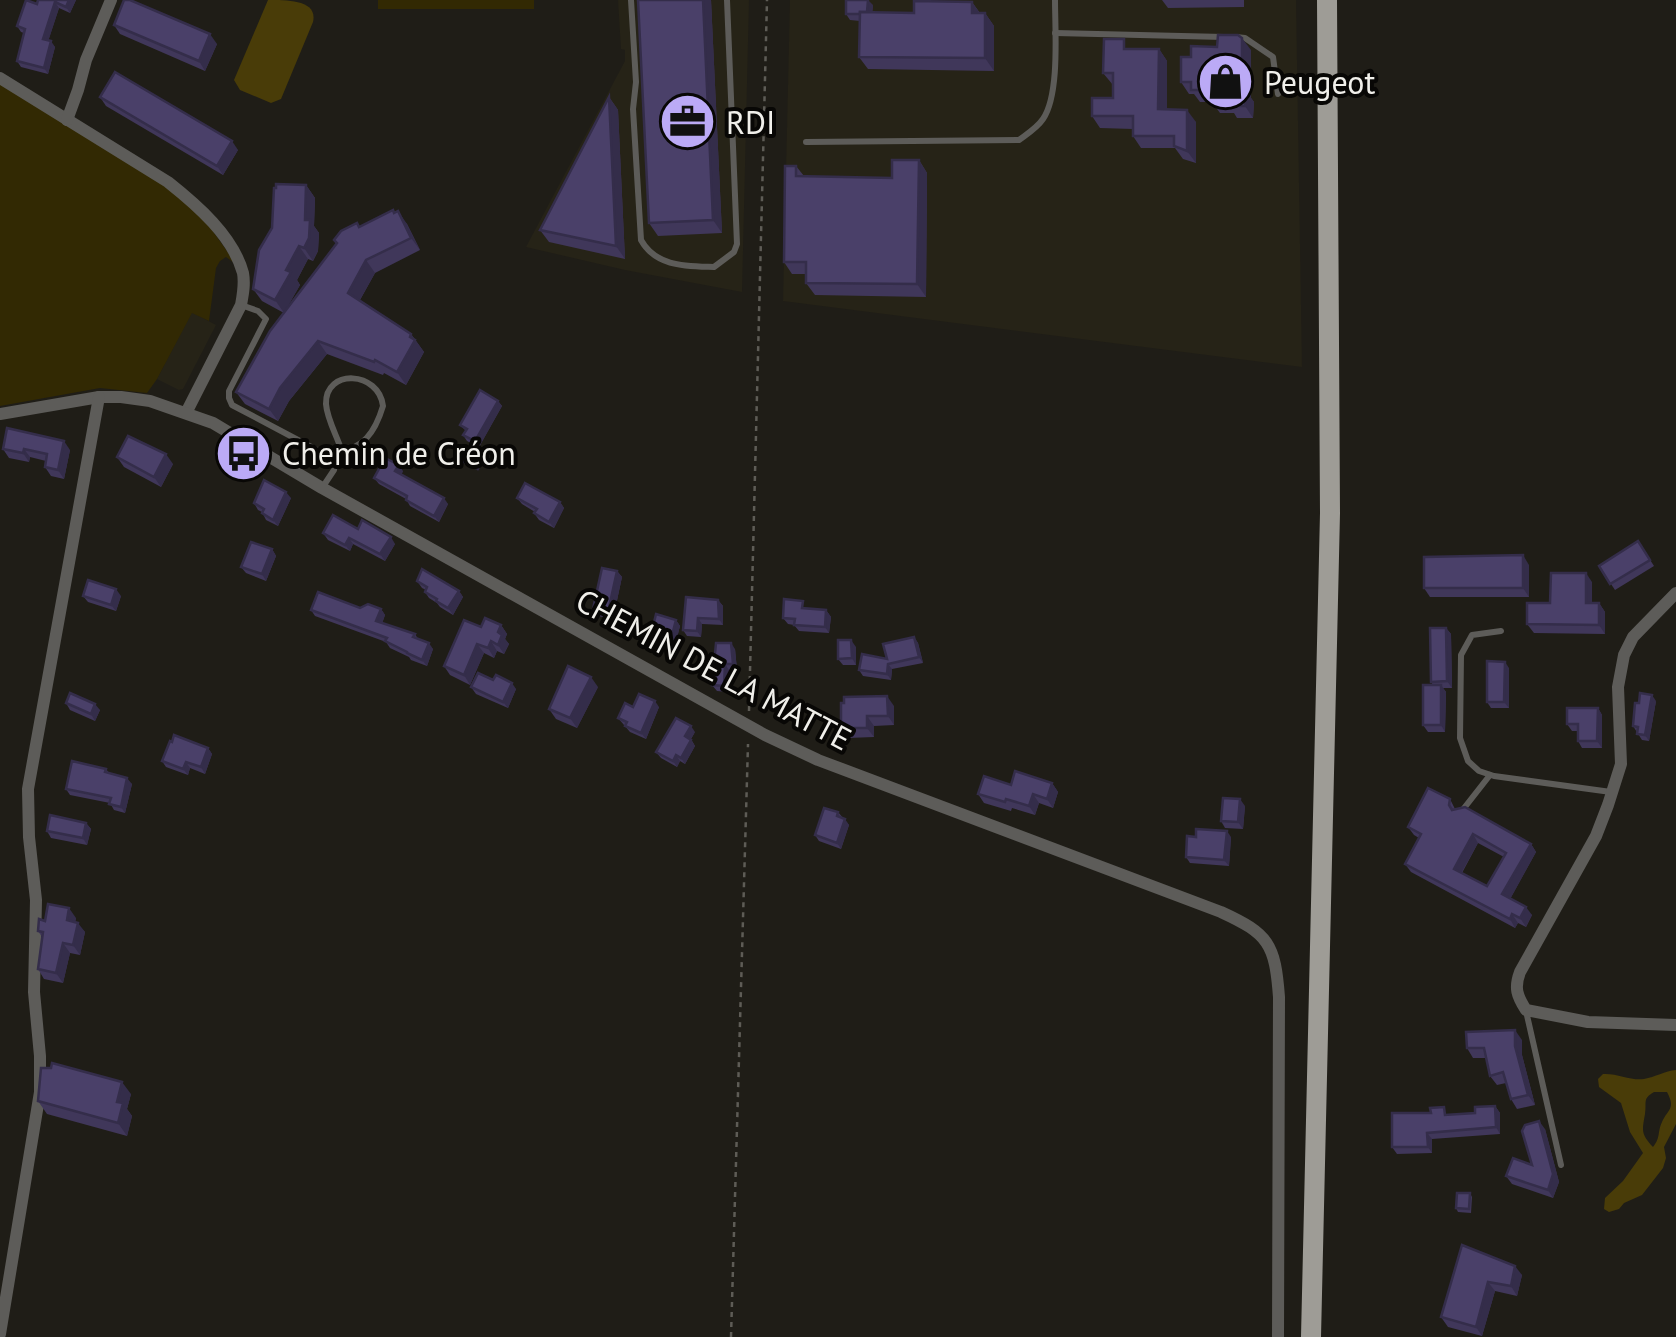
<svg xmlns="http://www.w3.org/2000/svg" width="1676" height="1337" font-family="'PT Sans',sans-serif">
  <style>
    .built { fill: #262317 }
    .green { fill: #322903 }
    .water { fill: #493c08; fill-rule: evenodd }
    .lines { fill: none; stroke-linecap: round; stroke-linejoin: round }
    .path { stroke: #5e5c56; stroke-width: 2.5; stroke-dasharray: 5 5; stroke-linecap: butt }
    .lane { stroke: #5d5c59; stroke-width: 6 }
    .street { stroke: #5d5c59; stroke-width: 12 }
    .primary { stroke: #9e9c96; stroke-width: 20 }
    .wall { fill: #40375a; fill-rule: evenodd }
    .shaded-wall { fill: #342d4a }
    .building { fill: #4a4069; stroke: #342d4a; stroke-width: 2.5; fill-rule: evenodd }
    .labels { text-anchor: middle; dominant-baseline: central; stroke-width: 8; stroke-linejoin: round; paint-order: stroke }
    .poi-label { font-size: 32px; fill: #f0efea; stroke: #080705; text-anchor: start }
    .street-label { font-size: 32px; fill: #f0efea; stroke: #080705 }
  </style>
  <rect width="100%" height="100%" fill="#1f1d17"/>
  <g class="built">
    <path d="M618,0H749L742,292L625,270L526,247L625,61V50L621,49Z"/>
    <path d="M790,0H1296L1302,367L783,301Z"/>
    <path d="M192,312L216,325L183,389L179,390L157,379Z"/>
  </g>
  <g class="green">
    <rect x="378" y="0" width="156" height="9"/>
    <path d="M0,84L174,191L199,212L237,265L226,257L220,261L216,268L209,321L192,313L157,379L147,393L100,388L0,406Z"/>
  </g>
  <g class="water">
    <path d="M268,0C288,0 318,0 313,22L281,99L271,103L240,90L234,80Z"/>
    <path d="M1676,1070V1124L1664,1147L1666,1158L1663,1168L1642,1195L1624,1203L1619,1209L1609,1212L1604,1209L1605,1198L1623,1181L1643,1153L1630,1132L1621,1103L1599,1087L1598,1079L1603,1074C1617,1073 1631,1081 1644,1079C1655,1077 1665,1071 1676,1070ZM1654,1092H1667C1676,1109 1668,1109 1662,1122C1657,1133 1661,1137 1653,1147C1641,1134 1642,1131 1645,1114C1647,1102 1642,1099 1654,1092Z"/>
  </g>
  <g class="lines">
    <g class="path">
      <path d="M749,711L767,0"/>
      <path d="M731,1337L748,744"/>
    </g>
    <g class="lane">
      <path d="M631,0L636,82L633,109L641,240C656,267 686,266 714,267L734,252L737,244L727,0"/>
      <path d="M1055,33L1224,37"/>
      <path d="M1236,37L1245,38L1273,57L1278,94"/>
      <path d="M806,142L1019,140C1027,134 1037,128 1043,119C1060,94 1055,30 1055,0"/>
      <path d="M241,305L258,311L266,319L229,391V398L232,405L332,458"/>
      <path d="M322,488L334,470L335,464L332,458L341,449C365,450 377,426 383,406C379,371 325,368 326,404C327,419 337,436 341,449"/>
      <path d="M1501,631L1472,635L1461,655L1460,738L1468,761L1479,771L1494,776L1611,792"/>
      <path d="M1461,812L1490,775"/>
      <path d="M1526,1011L1561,1165"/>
    </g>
    <g class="street">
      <path d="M0,78L168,182C197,205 233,236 243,273C245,284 243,294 241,305L186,413"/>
      <path d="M67,120L78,90L86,60L111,0"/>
      <path d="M0,414L99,397H121L150,401L213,423L322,488L765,735L818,760L1221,912C1269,934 1275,944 1279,997L1278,1337"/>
      <path d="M1676,593L1633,637L1624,655L1618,687L1621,764L1608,805L1596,836L1520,972C1514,988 1517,996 1526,1010L1588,1022L1676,1025"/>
      <path d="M0,1334L40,1092V1056L34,992L36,900L29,837L28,789L99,397"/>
    </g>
    <path class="primary" d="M1311,1337L1330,513L1327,0"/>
  </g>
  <g class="wall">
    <path d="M38,0H76L70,13L59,8L48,41L55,47L48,74L21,67L17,61L24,33L21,32L17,26Z"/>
    <path d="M638,0H711L722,233L658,236L649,223Z"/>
    <path d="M1162,0H1244V7L1168,8Z"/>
    <path d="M972,2L980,13H985L994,26V71L868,69L859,57L860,21L850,20L846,14L873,5L872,12L914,13Z"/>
    <path d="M114,25L217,44L205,71L120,34Z"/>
    <path d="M1130,49H1159L1167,61V110L1196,122V163L1183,159L1175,148H1141L1133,136V129L1100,128L1092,116L1113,98V85L1103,73Z"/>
    <path d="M1251,50V98L1254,102L1253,118H1237L1234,113H1220L1212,102H1200L1194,94H1189L1181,82L1191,57Z"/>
    <path d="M100,97L238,150L223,175L106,106Z"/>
    <path d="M609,97L618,110L625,259L549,242L540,230Z"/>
    <path d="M919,160L927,173L926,297L815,295L806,283V274H792L784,262L796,166L804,176L892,178Z"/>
    <path d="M306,185L315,198L314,226L319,233L318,251L313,261L308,259L297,280L300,285L285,311L336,244L334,240L357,223L360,227L395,212L407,224L420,250L375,273L360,300L411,334L424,352L406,385L384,373L383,375L327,354L289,401L278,421L245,404L236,392L284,313L262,301L253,289Z"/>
    <path d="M498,401L502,406L479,447L467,441L463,435L466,431L460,425Z"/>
    <path d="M3,449L70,450L64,479L51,476L45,467L46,461L30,457L29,462L9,458Z"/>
    <path d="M117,457L173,464L161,487L124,467Z"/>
    <path d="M403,471L401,475L448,504L439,522L410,506L406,499L379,484L374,478Z"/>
    <path d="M291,498L278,526L266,520L262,512L258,510L254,503Z"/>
    <path d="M517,498L560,502L564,508L554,528L539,520L534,513L535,512L522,504Z"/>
    <path d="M358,529L395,544L385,561L353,544L350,551L328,540L323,533Z"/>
    <path d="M1638,541L1654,566L1615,590L1599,566Z"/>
    <path d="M272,549L276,556L266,581L246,573L241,567Z"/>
    <path d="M1529,565V597H1430L1424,588Z"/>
    <path d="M617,571L622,577L613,619L598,616L593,609Z"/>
    <path d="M417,581L459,591L463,597L453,615L440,607L437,603L429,598L425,592L426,590L422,588Z"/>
    <path d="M1592,582V603H1599L1605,612V634L1534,633L1527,624L1550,603Z"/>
    <path d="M83,596H121L116,611L88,602Z"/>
    <path d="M718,600L723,606V625L702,624L701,637L687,636L683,630Z"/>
    <path d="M360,608L381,609L385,615L382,623L415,634L418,639L433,649L427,666L411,660L409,657L390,648L386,642L315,616L311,610Z"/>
    <path d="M807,608L826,610L831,617L829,633L799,631L794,625L788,624L783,618Z"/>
    <path d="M676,620L680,626L675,645L655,641L651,635Z"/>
    <path d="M501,625L507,634L505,639L509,644L504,654L497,651L494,658L484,653L470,685L450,675L444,666L481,627Z"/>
    <path d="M1446,628L1451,634L1452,688H1443L1446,692L1445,732H1428L1423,725L1433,685L1431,682Z"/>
    <path d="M914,637L918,643L923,663L892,669L891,680L863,676L859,670L887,659Z"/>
    <path d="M856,647V665H843L838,659Z"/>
    <path d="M735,649L737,670H729L728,692L717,691L712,685Z"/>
    <path d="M1509,668V708H1491L1487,702Z"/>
    <path d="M493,680L516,689L508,708L476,694L471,687Z"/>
    <path d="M598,687L577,728L556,719L549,709Z"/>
    <path d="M1656,701L1649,741L1642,740L1633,726Z"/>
    <path d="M66,703L100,710L95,721L70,710Z"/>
    <path d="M894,706V725L874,726V737L848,738L841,728Z"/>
    <path d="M633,707H659L646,739L630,732L618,718Z"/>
    <path d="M1598,708L1602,715V748H1582L1578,741V731H1572L1567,724Z"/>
    <path d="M695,732L691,739L695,746L685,764L680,761L677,767L661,758L656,752Z"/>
    <path d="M172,742L208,748L212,754L205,774L190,768L188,775L166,767L162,761Z"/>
    <path d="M106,769L109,773L132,784L125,813L114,810L110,803L70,795L66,789Z"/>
    <path d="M1052,783L1058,792L1053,808L1039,803L1035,815L1012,808L1011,811L984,803L978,794L1011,785Z"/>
    <path d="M1450,799L1455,809L1531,844L1536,852L1510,899L1532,915L1526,927L1518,923L1515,928L1411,872L1405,864L1419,838L1414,835L1408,827ZM1478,843L1504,857L1487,886L1462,873Z"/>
    <path d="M1245,806L1243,829L1225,828L1221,821Z"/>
    <path d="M838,812L849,825L841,849L819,841L815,835Z"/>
    <path d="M86,823L91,829L87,845L51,838L47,831Z"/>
    <path d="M1231,837L1229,866L1190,863L1186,857Z"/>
    <path d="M76,918L75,922L85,932L80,955L70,953L63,983L44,979L38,969L42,937L38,931L45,921Z"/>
    <path d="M1522,1040V1055L1535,1105L1517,1109L1511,1099L1506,1083L1497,1085L1490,1076L1486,1058H1473L1467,1048Z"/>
    <path d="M131,1094L127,1109L132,1116L127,1136L47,1114L38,1101Z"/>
    <path d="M1495,1106L1500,1113V1134L1432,1139V1153L1397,1154L1392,1147L1449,1115L1475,1113Z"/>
    <path d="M1545,1129L1559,1182L1553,1198L1512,1184L1506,1176L1532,1165Z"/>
    <path d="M1470,1193L1472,1197L1471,1213L1458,1212L1456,1208Z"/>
    <path d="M1462,1245L1522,1275L1517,1296L1495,1291L1482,1336L1448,1327L1441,1317Z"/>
  </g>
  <g class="shaded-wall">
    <path d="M69,0H76L70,13L66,7Z"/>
    <path d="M703,0H711L722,233L713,220Z"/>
    <path d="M868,0L873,5L872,21L867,15Z"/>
    <path d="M55,2L59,8L47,45L43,39Z"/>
    <path d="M972,2L981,15L972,13Z"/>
    <path d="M985,13L994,26V71L985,58Z"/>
    <path d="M210,34L217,44L205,71L199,61Z"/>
    <path d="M1242,38L1251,50V98L1254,102L1253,118L1245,106L1242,90Z"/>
    <path d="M51,41L55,47L48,74L44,68Z"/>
    <path d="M1159,49L1167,61V122L1158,109Z"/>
    <path d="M609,97L618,110L625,259L616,246Z"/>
    <path d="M1187,110L1196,122V163L1187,151Z"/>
    <path d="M232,141L238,150L223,175L217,166Z"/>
    <path d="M919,160L927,173L926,297L917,284Z"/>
    <path d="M306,185L315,198L314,226L319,233L318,251L313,261L304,248Z"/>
    <path d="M398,211L407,224L420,250L411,238Z"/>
    <path d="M299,246L308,259L297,280L300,285L284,313L275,300L286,270Z"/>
    <path d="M366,260L375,273L357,305L348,293Z"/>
    <path d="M411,334L424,352L406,385L397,372Z"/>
    <path d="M318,341L327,354L289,401L278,421L269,409L280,388Z"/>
    <path d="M498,401L502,406L479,447L475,441Z"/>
    <path d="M64,441L70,450L64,479L58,470Z"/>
    <path d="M24,449L30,457L29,462L23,453Z"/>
    <path d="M484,453L486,456L478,471L476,468Z"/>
    <path d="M166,454L173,464L161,487L154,477Z"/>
    <path d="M399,465L403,471L400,478L395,471Z"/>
    <path d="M286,492L291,498L278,526L273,520Z"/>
    <path d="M444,498L448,504L439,522L434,516Z"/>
    <path d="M560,502L564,508L554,528L549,522Z"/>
    <path d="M391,537L395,544L385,561L380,554Z"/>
    <path d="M349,538L353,544L350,551L345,545Z"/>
    <path d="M272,549L276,556L266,581L262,574Z"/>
    <path d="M1523,555L1529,565V597L1523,588Z"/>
    <path d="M617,571L622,577L613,619L608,612Z"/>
    <path d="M1586,573L1592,582V612L1586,603Z"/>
    <path d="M116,589L121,596L116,611L111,605Z"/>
    <path d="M459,591L463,597L453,615L448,608Z"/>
    <path d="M718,600L723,606V625L719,619Z"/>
    <path d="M1599,603L1605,612V634L1599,625Z"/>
    <path d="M381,609L385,615L381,627L376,621Z"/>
    <path d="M826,610L831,617L829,633L825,627Z"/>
    <path d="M698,618L702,624L701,637L697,631Z"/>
    <path d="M676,620L680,626L675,645L671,639Z"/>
    <path d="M501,625L507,634L505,639L509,644L504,654L498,645V632Z"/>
    <path d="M1446,628L1451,634L1452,688L1447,681Z"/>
    <path d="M914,637L918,643L923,663L919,657Z"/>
    <path d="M851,640L856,647V665L852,658Z"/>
    <path d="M491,641L497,651L494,658L488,648Z"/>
    <path d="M429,643L433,649L427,666L422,660Z"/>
    <path d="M731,643L735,649L737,670L733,664Z"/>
    <path d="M477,644L484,653L470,685L464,675Z"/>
    <path d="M1505,662L1509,668V708L1504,702Z"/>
    <path d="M725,664L729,670L728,692L724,686Z"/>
    <path d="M888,664L892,669L891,680L887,674Z"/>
    <path d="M591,677L598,687L577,728L570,718Z"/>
    <path d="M512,683L516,689L508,708L503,702Z"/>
    <path d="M1441,685L1446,692L1445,732L1441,725Z"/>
    <path d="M1652,695L1656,701L1649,741L1645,735Z"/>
    <path d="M887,696L894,706V725L888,716Z"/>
    <path d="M655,701L659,707L646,739L641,733Z"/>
    <path d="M95,704L100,710L95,721L91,714Z"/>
    <path d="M1598,708L1602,715V748L1597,741Z"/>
    <path d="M867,716L874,726V737L867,728Z"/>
    <path d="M691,726L695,732L689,742L685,736Z"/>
    <path d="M691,740L695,746L685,764L681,758Z"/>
    <path d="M208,748L212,754L205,774L201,767Z"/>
    <path d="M676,755L680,761L677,767L673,761Z"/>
    <path d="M186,762L190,768L188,775L183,769Z"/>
    <path d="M127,778L132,784L125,813L121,807Z"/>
    <path d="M1052,783L1058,792L1053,808L1047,799Z"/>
    <path d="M1033,794L1039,803L1035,815L1029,806Z"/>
    <path d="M1240,799L1245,806L1243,829L1238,822Z"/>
    <path d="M845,819L849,825L841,849L837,843Z"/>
    <path d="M86,823L91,829L87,845L83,838Z"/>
    <path d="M1227,831L1231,837L1229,866L1224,860Z"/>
    <path d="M1473,834L1478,843L1459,877L1454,869Z"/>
    <path d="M1531,844L1536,852L1508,903L1502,894Z"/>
    <path d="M1526,907L1532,915L1526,927L1520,918Z"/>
    <path d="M69,908L76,918L74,930L67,920Z"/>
    <path d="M1512,914L1518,923L1515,928L1510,919Z"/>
    <path d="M78,923L85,932L80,955L73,945Z"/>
    <path d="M63,943L70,953L63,983L56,973Z"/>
    <path d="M1515,1030L1522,1040V1055L1535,1105L1528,1095L1515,1046Z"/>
    <path d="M122,1082L131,1094L127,1109L132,1116L127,1136L118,1123L117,1102Z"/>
    <path d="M1495,1106L1500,1113V1134L1496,1127Z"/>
    <path d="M1539,1121L1545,1129L1559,1182L1553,1198L1548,1190Z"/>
    <path d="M1427,1133L1432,1139V1153L1428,1147Z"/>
    <path d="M1515,1266L1522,1275L1517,1296L1511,1286Z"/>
    <path d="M1488,1282L1495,1291L1482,1336L1476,1327Z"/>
  </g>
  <g class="building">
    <path d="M26,0L37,4L38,0H69L66,7L55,2L43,39L51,41L44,68L17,61L25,29L17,26Z"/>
    <path d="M124,0H130L210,34L199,61L114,25Z"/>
    <path d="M638,0H703L713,220L649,223Z"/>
    <path d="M846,0H868L867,12H860V14H846Z"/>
    <path d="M914,1L972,2V13H985V58L859,57L860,12L914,13Z"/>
    <path d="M1218,35H1238L1242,38V90H1245V106H1229V101H1212V90H1191V82H1181V57H1191V46L1217,47Z"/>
    <path d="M1104,39H1124V49H1159L1158,109L1187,110V151L1174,146V136H1133V116H1092V98H1113V73H1103Z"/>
    <path d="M115,72L232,141L217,166L100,97Z"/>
    <path d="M609,97L616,246L540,230Z"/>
    <path d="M892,160H919L917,284L806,283V262H784L785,166H796V176L892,178Z"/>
    <path d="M276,184L306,185L305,220H310L309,238L304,248L299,246L286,270L291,272L275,300L253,289L259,250L272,228L274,188H276Z"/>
    <path d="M393,210L394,213L398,211L411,238L366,260L348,293L411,334L410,337L415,340L397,372L375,360L374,362L318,341L280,388L269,409L236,392L270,331L337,243L334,240L341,231L357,223L359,227Z"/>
    <path d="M480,390L498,401L475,441L463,435L467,429L460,425Z"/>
    <path d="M7,428L64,441L58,470L45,467L47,454L24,449L23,453L3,449Z"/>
    <path d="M128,436L166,454L154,477L117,457Z"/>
    <path d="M472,447L484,453L476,468L464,462Z"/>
    <path d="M385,458L399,465L395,471L444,498L434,516L406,500L407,496L374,478Z"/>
    <path d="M264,480L286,492L273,520L262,513L264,509L254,503Z"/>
    <path d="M525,483L560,502L549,522L534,513L537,509L517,498Z"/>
    <path d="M333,515L358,529L362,520L391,537L380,554L349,538L345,545L323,533Z"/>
    <path d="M1638,541L1650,560L1610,584L1599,566Z"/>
    <path d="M251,542L272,549L262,574L241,567Z"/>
    <path d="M1523,555V588H1424V557Z"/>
    <path d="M602,568L617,571L608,612L593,609Z"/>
    <path d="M422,569L459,591L448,608L436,601L437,599L425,592L427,587L417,581Z"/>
    <path d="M1551,573H1586V603H1599V625L1527,624V603H1550Z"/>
    <path d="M88,580L116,589L111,605L83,596Z"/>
    <path d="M318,592L360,608L368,604L381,609L376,621L415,634L413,637L429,643L422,660L407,653V652L385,641L387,638L311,610Z"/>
    <path d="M686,597L718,600L719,619L698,618L697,631L683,630Z"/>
    <path d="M784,599L803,601L802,608L826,610L825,627L794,625L795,619L783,618Z"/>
    <path d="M656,614L676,620L671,639L651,635Z"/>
    <path d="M485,618L501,625L498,632L502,635L498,645L491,641L488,648L477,644L464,675L444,666L464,620L481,627Z"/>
    <path d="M1430,628H1446L1447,681L1431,682Z"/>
    <path d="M914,637L919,657L888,664L887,674L859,670L862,654L887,659L883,644Z"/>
    <path d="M838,640H851L852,658L838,659Z"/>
    <path d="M716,643H731L733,664H725L724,686L712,685Z"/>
    <path d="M1487,661L1505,662L1504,702H1487Z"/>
    <path d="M568,666L591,677L570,718L549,709Z"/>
    <path d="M478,673L493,680L496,675L512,683L503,702L471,687Z"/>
    <rect x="1423" y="685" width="18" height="40"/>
    <path d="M70,693L95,704L91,714L66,703Z"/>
    <path d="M1640,693L1652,695L1645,735L1637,734L1638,727L1633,726L1635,703H1639Z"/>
    <path d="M639,694L655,701L641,733L625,726L627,722L618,718L625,703L633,707Z"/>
    <path d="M887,696L888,716H867V728H841V703H844V697Z"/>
    <path d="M1567,708H1598L1597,741H1578V724H1567Z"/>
    <path d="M676,718L691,726L685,736L691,740L681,758L676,755L673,761L656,752Z"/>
    <path d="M174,735L208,748L201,767L186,762L183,769L162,761L170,741L172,742Z"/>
    <path d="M72,761L106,769L105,772L127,778L121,807L109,804L111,798L66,789Z"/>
    <path d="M1015,771L1052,783L1047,799L1033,794L1029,806L1006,799L1005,802L978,794L984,776L1011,785Z"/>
    <path d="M1428,788L1450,799L1449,805L1452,810L1465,807L1531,844L1502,894L1526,907L1520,918L1512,914L1510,919L1405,864L1421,834L1408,827ZM1473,834L1506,853L1487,886L1454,869Z"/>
    <path d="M1223,798L1240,799L1238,822L1221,821Z"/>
    <path d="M824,808L838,812L837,816L845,819L837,843L815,835Z"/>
    <path d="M50,815L86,823L83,838L47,831Z"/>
    <path d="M1196,829L1227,831L1224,860L1186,857L1187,836L1196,837Z"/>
    <path d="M48,904L69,908L67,920L78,923L73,945L63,943L56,973L38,969L43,932L38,931L39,919L45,921Z"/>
    <path d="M1515,1030V1046L1528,1095L1511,1099L1503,1072L1490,1076L1484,1048H1467L1466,1032Z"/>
    <path d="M52,1063L122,1082L117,1102L123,1103L118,1123L38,1101L41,1068H51Z"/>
    <path d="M1495,1106L1496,1127L1427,1133L1428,1147H1392V1113H1431L1430,1108L1444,1107L1445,1115L1475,1113V1107Z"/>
    <path d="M1539,1121L1553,1174L1548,1190L1506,1176L1513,1158L1532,1165L1522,1131L1525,1125Z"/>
    <path d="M1457,1193H1470L1469,1209L1456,1208Z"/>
    <path d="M1462,1245L1515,1266L1511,1286L1488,1282L1476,1327L1441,1317Z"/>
  </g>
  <defs>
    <symbol id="shop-disc" viewBox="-11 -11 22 22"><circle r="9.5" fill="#bbaaf6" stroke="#080705"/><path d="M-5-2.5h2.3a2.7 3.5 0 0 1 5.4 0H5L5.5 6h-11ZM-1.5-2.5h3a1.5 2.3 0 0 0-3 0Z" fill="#111"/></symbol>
    <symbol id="office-disc" viewBox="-11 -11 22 22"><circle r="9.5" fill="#bbaaf6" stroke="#080705"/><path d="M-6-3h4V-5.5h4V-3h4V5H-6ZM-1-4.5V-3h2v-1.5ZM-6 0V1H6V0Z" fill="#111"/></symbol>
    <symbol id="bus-disc" viewBox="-11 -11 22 22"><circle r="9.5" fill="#bbaaf6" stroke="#080705"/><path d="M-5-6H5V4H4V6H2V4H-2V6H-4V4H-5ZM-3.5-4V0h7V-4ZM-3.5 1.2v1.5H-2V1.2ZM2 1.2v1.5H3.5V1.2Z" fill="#111"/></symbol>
  </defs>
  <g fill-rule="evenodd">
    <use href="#shop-disc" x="1194" y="50" width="63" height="63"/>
    <use href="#office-disc" x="656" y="90" width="63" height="63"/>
    <use href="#bus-disc" x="212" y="422" width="63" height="63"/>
  </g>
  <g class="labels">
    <g class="poi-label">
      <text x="1264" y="82">Peugeot</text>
      <text x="726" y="122">RDI</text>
      <text x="282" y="453">Chemin de Créon</text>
    </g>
    <g class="street-label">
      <text transform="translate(714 669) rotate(28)">CHEMIN DE LA MATTE</text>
    </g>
  </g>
</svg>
